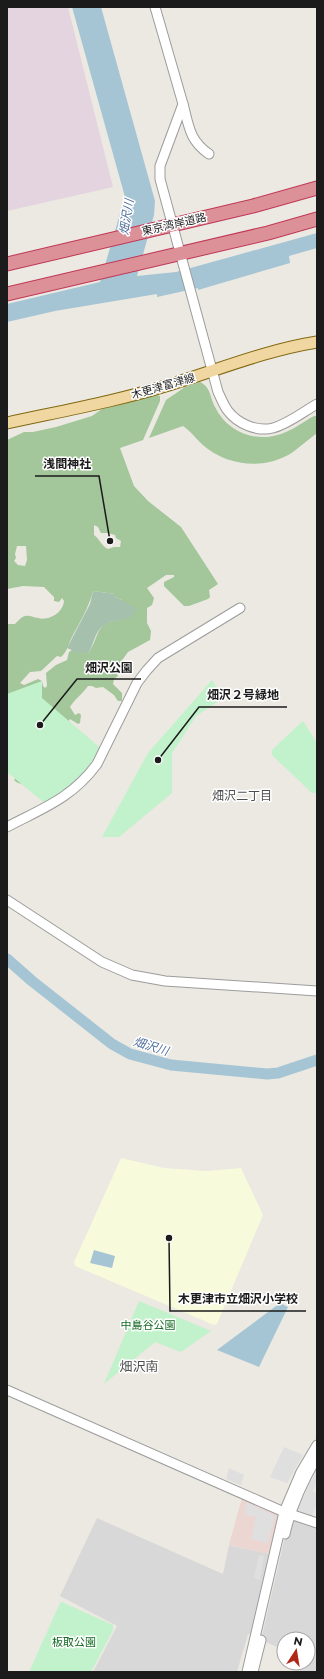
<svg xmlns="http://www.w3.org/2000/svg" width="324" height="1679" font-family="Montserrat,'Noto Sans JP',sans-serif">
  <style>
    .residential { fill: #d9d8d8 }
    .commercial { fill: #ebd6d2 }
    .industrial { fill: #e4d4df }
    .education { fill: #f7fadb }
    .forest { fill: #a3c69b; fill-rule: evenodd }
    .cemetery { fill: #a5c1ad }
    .park { fill: #c2f2cb }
    .parking { fill: #dfdfdf }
    .water { fill: #a6c5d4 }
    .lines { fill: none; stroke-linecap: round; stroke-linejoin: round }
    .river { stroke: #a6c5d4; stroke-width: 11 }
    .minor-casing { stroke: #9c9c9c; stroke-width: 11 }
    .major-casing { stroke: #816810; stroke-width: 13 }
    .highway-casing { stroke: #c13757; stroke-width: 15 }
    .minor { stroke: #fff; stroke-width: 9 }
    .major { stroke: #f0d7a1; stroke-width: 11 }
    .highway { stroke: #db9197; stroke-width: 13 }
    .labels { text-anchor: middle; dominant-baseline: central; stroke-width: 3; stroke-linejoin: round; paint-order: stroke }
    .street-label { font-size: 11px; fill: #1b1b1b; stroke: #fff }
    .park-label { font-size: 11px; fill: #176b27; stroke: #fff }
    .water-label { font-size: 12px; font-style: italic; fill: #53719e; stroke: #fff }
    .neighbourhood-label { font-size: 12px; fill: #4e4e4e; stroke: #fff }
    .quarter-label { font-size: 13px; fill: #4e4e4e; stroke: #fff }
    .leader { fill: none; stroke: #1b1b1b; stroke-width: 1.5 }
    .callout-dot { fill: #1b1b1b; stroke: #fff; stroke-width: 1.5 }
    .callout-label { font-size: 12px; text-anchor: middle; font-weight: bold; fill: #1b1b1b; stroke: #fff; stroke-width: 3; stroke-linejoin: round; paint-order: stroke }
  </style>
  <rect width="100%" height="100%" fill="#ebe9e1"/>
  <g class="residential">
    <path d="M290,1515L317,1523V1672H299L301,1663H308V1639H284V1650L261,1640Z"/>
    <path d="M97,1518L223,1574L229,1545L274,1555L256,1637L248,1634L237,1672H93L117,1626L60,1596Z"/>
  </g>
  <path class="commercial" d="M243,1494L284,1512L274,1555L229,1545Z"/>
  <path class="industrial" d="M7,7H68L113,187L7,211Z"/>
  <path class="education" d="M121,1158L164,1168L206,1171L241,1168L263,1215L217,1324L214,1325L75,1266L74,1262Z"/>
  <g class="forest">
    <path d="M200,382C211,387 210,398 215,407C227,432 256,443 281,434C293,430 303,422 314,416H317V433C309,439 301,446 293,452C268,469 232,467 208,449C199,443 192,432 183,426L149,438L166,400L185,387Z"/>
    <path d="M153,394L160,396V401L143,440L120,448L134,486L148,501L181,527L218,584L209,590L210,597L208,599L189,606H184L164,586V582L174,577V575H166L147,588L154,598L152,605L147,608V623L151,631L150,640L128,652L115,670L118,676L114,679L113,684L122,693V701H118L114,695L103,687L96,688L92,686H88C83,693 73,701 70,707L75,715L79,713L81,715L80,723L78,724L70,719L25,784C20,784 17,783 14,780L16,778L7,706V624H15C18,621 21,617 25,616C31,615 33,618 38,618C49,621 63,613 64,601L62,598L59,602L54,601V597L44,587L23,586L7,589V440L24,432H33L56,427L92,416L102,409L138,400ZM94,525L98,527L101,533H108L115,535L116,538L121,541L120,547H114L108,549C101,546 100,539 94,535ZM17,546H26L27,560L25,566L18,565L14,561L16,558L15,554ZM93,591L115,594V597L122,600L121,620C94,621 100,638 88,653L72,650L69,652L67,660L56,665L46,673L47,686L45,688L43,686L42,681L38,679L24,685L20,683L30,672L41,671L57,656L61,657C68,651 68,644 72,637C80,622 89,607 93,591Z"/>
  </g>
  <path class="cemetery" d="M93,591L115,594V597L122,600L136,609C131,624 115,617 104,625C94,632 94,645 88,653L76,652L67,648L90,604Z"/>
  <g class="park">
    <path d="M212,680L223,698L196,716L172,753V793L119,837H102L148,753Z"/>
    <path d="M42,681V698L104,751L77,787L48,806L7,772V694Z"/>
    <path d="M303,721L317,743V792L316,793H312L272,755V750Z"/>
    <path d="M139,1301L211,1331L181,1352L155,1342L104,1384Z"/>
    <path d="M62,1602L113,1625V1630L91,1672H29L60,1603Z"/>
  </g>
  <g class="parking">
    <path d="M284,1447L303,1455L287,1483L270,1477Z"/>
    <path d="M229,1468L244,1475L241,1485L226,1479Z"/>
    <path d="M317,1468V1482L313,1491L317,1494V1504L311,1518L298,1513V1508Z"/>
    <path d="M246,1502L275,1516L268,1543L251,1539L256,1517L245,1515Z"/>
    <path d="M259,1555L264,1556L260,1580L254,1578Z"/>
  </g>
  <g class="water">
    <path d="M72,7H101L155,201L154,215L137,276L176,272L317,233V248L289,256L290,263L198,290V288L157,297V294L55,311L7,322V304L100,282L125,197Z"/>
    <path d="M94,1250L115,1256L112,1268L90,1263Z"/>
    <path d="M280,1303L288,1307L259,1367L217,1350Z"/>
  </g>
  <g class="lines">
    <path class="river" d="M7,959L32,981L112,1044L130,1054L171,1065L267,1074L278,1073L317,1060"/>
    <defs>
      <g id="minor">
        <path d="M155,7L183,104L160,166V179L218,392C221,398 224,406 228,411C238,424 257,432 273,428C288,424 303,412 317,404"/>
        <path d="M183,104C189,126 189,140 209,154"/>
        <path d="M7,827C43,808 72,798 97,764L137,683L147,670L158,658L240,608"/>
        <path d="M7,900L102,962L132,975L165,981L317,991"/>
        <path d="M7,1390L284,1512L317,1523"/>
        <path d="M285,1534C291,1507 303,1481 317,1457"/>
        <path d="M247,1672L284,1512L301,1472L317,1445"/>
        <path d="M253,1672L261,1640"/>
      </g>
      <path id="major" d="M7,423C62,411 118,401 172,384C220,369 267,350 317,342"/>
      <g id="highway">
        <path d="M7,264L253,206L317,188"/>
        <path d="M7,294L268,233L317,219"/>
      </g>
    </defs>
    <use href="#minor" class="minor-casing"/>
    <use href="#major" class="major-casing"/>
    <use href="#highway" class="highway-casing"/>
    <use href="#minor" class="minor"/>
    <use href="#major" class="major"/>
    <use href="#highway" class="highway"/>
  </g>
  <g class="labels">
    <g class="street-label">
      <text transform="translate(174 224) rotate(-13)">東京湾岸道路</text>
      <text transform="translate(163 386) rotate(-16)">木更津富津線</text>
    </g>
    <g class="park-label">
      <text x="148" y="1325">中島谷公園</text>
      <text x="74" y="1642">板取公園</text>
    </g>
    <g class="water-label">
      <text transform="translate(126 217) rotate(-81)">畑沢川</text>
      <text transform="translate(151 1046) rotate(17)">畑沢川</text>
    </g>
    <g class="neighbourhood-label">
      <text x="242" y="795">畑沢二丁目</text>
    </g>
    <g class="quarter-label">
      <text x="139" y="1366">畑沢南</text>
    </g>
  </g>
  <path class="leader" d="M110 541L99 476H35M40 725L77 679H141M158 760L199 707H287M169 1238L170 1311H306"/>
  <g class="callout-dot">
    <circle cx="110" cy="541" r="4"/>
    <circle cx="40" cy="725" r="4"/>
    <circle cx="158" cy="760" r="4"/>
    <circle cx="169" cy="1238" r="4"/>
  </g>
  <g class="callout-label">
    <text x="67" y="468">浅間神社</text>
    <text x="109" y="672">畑沢公園</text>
    <text x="243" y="699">畑沢２号緑地</text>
    <text x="238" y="1303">木更津市立畑沢小学校</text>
  </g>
  <rect width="324" height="1679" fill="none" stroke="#1b1b1b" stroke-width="16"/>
  <g transform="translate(296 1651) rotate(12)"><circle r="19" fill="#ffffff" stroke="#a4a4a4"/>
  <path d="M0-3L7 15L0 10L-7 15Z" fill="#af2716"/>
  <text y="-6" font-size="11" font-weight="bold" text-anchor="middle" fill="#1b1b1b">N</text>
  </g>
</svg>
